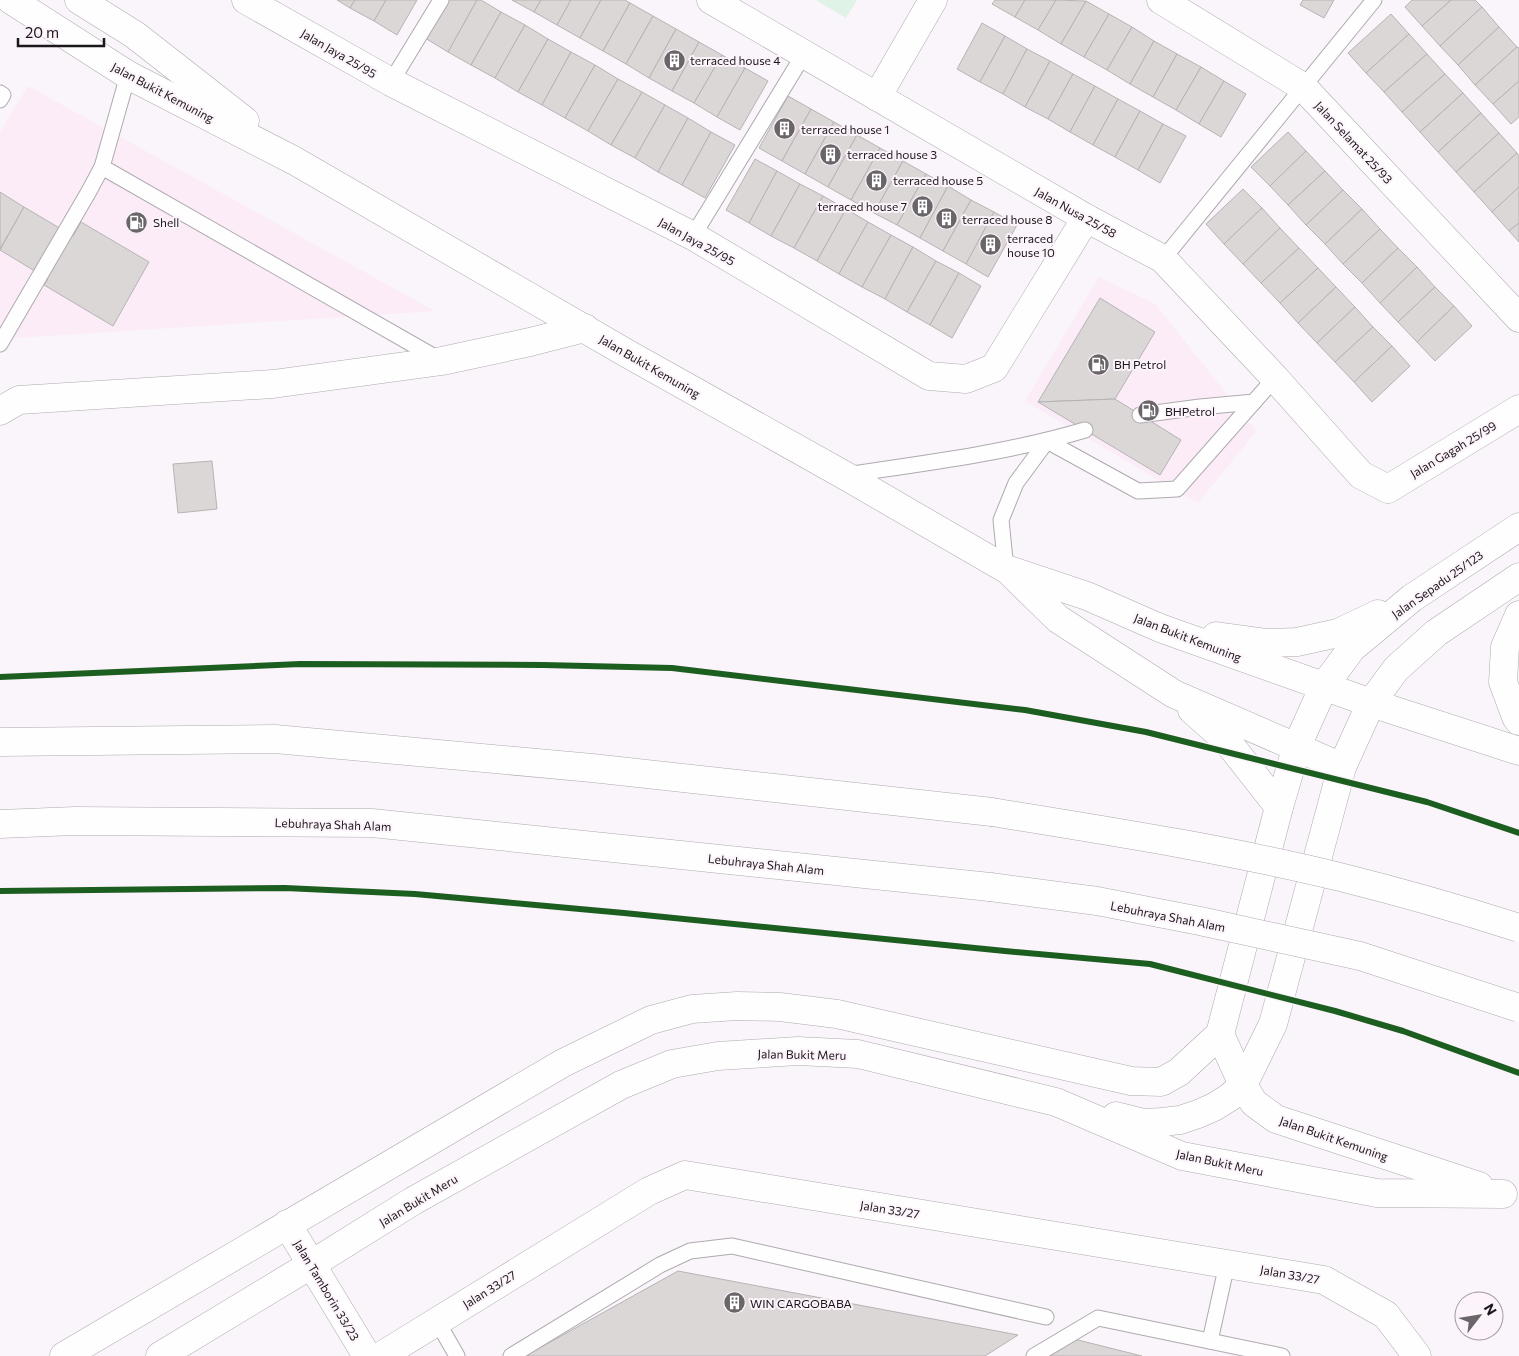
<svg xmlns="http://www.w3.org/2000/svg" width="1519" height="1356" font-family="Commissioner,sans-serif">
  <style>
    .commercial { fill: #fbecf7 }
    .green { fill: #dff3e7 }
    .building { fill: #dbd7d7; stroke: #b7b3b4 }
    .lines { fill: none; stroke-linecap: round; stroke-linejoin: round }
    .lane-casing { stroke: #aeaaae; stroke-width: 17 }
    .street-casing { stroke: #aeaaae; stroke-width: 29 }
    .secondary-casing { stroke: #aeaaae; stroke-width: 29 }
    .highway-casing { stroke: #aeaaae; stroke-width: 29 }
    .lane { stroke: #fefefe; stroke-width: 15 }
    .street { stroke: #fefefe; stroke-width: 28 }
    .secondary { stroke: #fefefe; stroke-width: 28 }
    .highway { stroke: #fefefe; stroke-width: 28 }
    .highway-bridge-casing { stroke: #aeaaae; stroke-width: 29; stroke-linecap: butt }
    .highway-bridge { stroke: #fefefe; stroke-width: 28 }
    .cycleway-casing { stroke: #fcf3fb; stroke-width: 9 }
    .cycleway { stroke: #1b5e20; stroke-width: 6 }
    .labels { text-anchor: middle; dominant-baseline: central; stroke-width: 4; stroke-linejoin: round; paint-order: stroke }
    .street-label { font-size: 12px; fill: #1b171a; stroke: #fcf3fb }
    .poi-label { font-size: 12px; fill: #1b171a; stroke: #fcf3fb; text-anchor: start }
  </style>
  <rect width="100%" height="100%" fill="#faf5fa"/>
  <g class="commercial">
    <path d="M28,86L435,311L0,339V132Z"/>
    <path d="M1099,277L1155,304L1256,431L1198,503L1025,401Z"/>
  </g>
  <path class="green" d="M816,0H857L846,18Z"/>
  <g class="building">
    <path d="M337,0H355L350,8Z"/>
    <path d="M355,0H386L374,21L350,8Z"/>
    <path d="M386,0H417L397,35L374,21Z"/>
    <path d="M447,0H477L448,52L425,38Z"/>
    <path d="M477,0H481L501,12L471,65L448,52Z"/>
    <path d="M512,0H541L534,12Z"/>
    <path d="M541,0H571L557,25L534,12Z"/>
    <path d="M571,0H601L580,38L557,25Z"/>
    <path d="M601,0H625L630,3L603,51L580,38Z"/>
    <path d="M995,0H1025L1015,17L992,4Z"/>
    <path d="M1025,0H1056L1038,30L1015,17Z"/>
    <path d="M1056,0L1086,1L1061,44L1038,30Z"/>
    <path d="M1303,0H1334L1324,18L1300,5Z"/>
    <path d="M1412,0H1451L1422,26L1405,7Z"/>
    <path d="M1451,0H1475L1482,7L1440,46L1422,26Z"/>
    <path d="M1086,1L1109,14L1084,57L1061,44Z"/>
    <path d="M630,3L653,16L626,64L603,51Z"/>
    <path d="M1482,7L1499,27L1458,65L1440,46Z"/>
    <path d="M501,12L525,25L495,78L471,65Z"/>
    <path d="M1109,14L1132,27L1107,70L1084,57Z"/>
    <path d="M1391,14L1409,34L1366,73L1348,53Z"/>
    <path d="M653,16L676,29L649,78L626,64Z"/>
    <path d="M982,23L1005,36L980,82L957,69Z"/>
    <path d="M525,25L548,39L518,92L495,78Z"/>
    <path d="M1132,27L1154,41L1130,84L1107,70Z"/>
    <path d="M1499,27L1517,47L1475,85L1458,65Z"/>
    <path d="M676,29L699,42L672,91L649,78Z"/>
    <path d="M1409,34L1427,54L1384,92L1366,73Z"/>
    <path d="M1005,36L1027,49L1003,94L980,82Z"/>
    <path d="M548,39L571,52L542,105L518,92Z"/>
    <path d="M1154,41L1177,54L1153,97L1130,84Z"/>
    <path d="M699,42L722,55L694,103L672,91Z"/>
    <path d="M1517,47L1519,48V81L1493,104L1475,85Z"/>
    <path d="M1027,49L1050,61L1025,107L1003,94Z"/>
    <path d="M571,52L595,65L565,118L542,105Z"/>
    <path d="M1177,54L1201,67L1176,110L1153,97Z"/>
    <path d="M1427,54L1445,74L1402,112L1384,92Z"/>
    <path d="M722,55L745,68L717,117L694,103Z"/>
    <path d="M1050,61L1073,74L1048,119L1025,107Z"/>
    <path d="M595,65L618,79L588,131L565,118Z"/>
    <path d="M1201,67L1224,81L1199,124L1176,110Z"/>
    <path d="M745,68L768,81L740,130L717,117Z"/>
    <path d="M1073,74L1095,86L1070,132L1048,119Z"/>
    <path d="M1445,74L1463,93L1420,132L1402,112Z"/>
    <path d="M618,79L642,92L611,145L588,131Z"/>
    <path d="M1224,81L1246,94L1221,137L1199,124Z"/>
    <path d="M1519,81V117L1511,124L1493,104Z"/>
    <path d="M1095,86L1118,99L1093,145L1070,132Z"/>
    <path d="M642,92L665,105L635,158L611,145Z"/>
    <path d="M1463,93L1481,113L1438,152L1420,132Z"/>
    <path d="M788,96L811,109L782,161L759,148Z"/>
    <path d="M1118,99L1140,111L1115,157L1093,145Z"/>
    <path d="M665,105L688,118L658,172L635,158Z"/>
    <path d="M811,109L834,122L805,174L782,161Z"/>
    <path d="M1140,111L1163,124L1138,170L1115,157Z"/>
    <path d="M1481,113L1499,133L1456,172L1438,152Z"/>
    <path d="M688,118L711,132L682,185L658,172Z"/>
    <path d="M834,122L857,135L828,187L805,174Z"/>
    <path d="M1163,124L1186,136L1160,183L1138,170Z"/>
    <path d="M711,132L735,145L705,198L682,185Z"/>
    <path d="M1288,132L1306,151L1270,186L1251,167Z"/>
    <path d="M1499,133L1517,153L1474,192L1456,172Z"/>
    <path d="M857,135L880,148L851,200L828,187Z"/>
    <path d="M880,148L903,161L874,213L851,200Z"/>
    <path d="M1306,151L1325,171L1288,205L1270,186Z"/>
    <path d="M1517,153L1519,156V187L1492,212L1474,192Z"/>
    <path d="M755,159L777,171L749,223L726,210Z"/>
    <path d="M903,161L926,174L897,225L874,213Z"/>
    <path d="M777,171L800,184L771,236L749,223Z"/>
    <path d="M1325,171L1343,190L1306,225L1288,205Z"/>
    <path d="M926,174L948,186L920,238L897,225Z"/>
    <path d="M800,184L823,196L794,248L771,236Z"/>
    <path d="M948,186L971,200L943,251L920,238Z"/>
    <path d="M1519,187V223L1509,231L1492,212Z"/>
    <path d="M1243,189L1262,208L1224,244L1206,224Z"/>
    <path d="M1343,190L1362,209L1325,244L1306,225Z"/>
    <path d="M0,192L24,207L0,249Z"/>
    <path d="M823,196L846,209L817,261L794,248Z"/>
    <path d="M971,200L994,212L966,264L943,251Z"/>
    <path d="M24,207L73,236L81,222L149,262L113,326L44,285L48,279L0,250Z"/>
    <path d="M1262,208L1280,228L1243,264L1224,244Z"/>
    <path d="M846,209L868,222L839,274L817,261Z"/>
    <path d="M1362,209L1380,229L1343,264L1325,244Z"/>
    <path d="M994,212L1017,225L988,277L966,264Z"/>
    <path d="M868,222L891,235L862,287L839,274Z"/>
    <path d="M1519,223V242L1509,231Z"/>
    <path d="M1280,228L1299,248L1261,283L1243,264Z"/>
    <path d="M1380,229L1398,248L1362,283L1343,264Z"/>
    <path d="M891,235L913,247L885,299L862,287Z"/>
    <path d="M913,247L936,261L907,312L885,299Z"/>
    <path d="M1299,248L1318,268L1280,303L1261,283Z"/>
    <path d="M1398,248L1417,267L1380,303L1362,283Z"/>
    <path d="M936,261L959,273L930,325L907,312Z"/>
    <path d="M1417,267L1435,287L1398,322L1380,303Z"/>
    <path d="M1318,268L1336,287L1298,323L1280,303Z"/>
    <path d="M959,273L981,286L952,338L930,325Z"/>
    <path d="M1336,287L1355,307L1317,343L1298,323Z"/>
    <path d="M1435,287L1454,306L1417,342L1398,322Z"/>
    <path d="M1100,298L1155,332L1115,399L1038,402Z"/>
    <path d="M1454,306L1472,326L1435,361L1417,342Z"/>
    <path d="M1355,307L1373,327L1335,362L1317,343Z"/>
    <path d="M1373,327L1392,346L1354,382L1335,362Z"/>
    <path d="M1392,346L1410,366L1372,402L1354,382Z"/>
    <path d="M1115,399L1181,440L1160,475L1038,402Z"/>
    <path d="M212,461L217,509L178,513L173,464Z"/>
    <path d="M678,1271L1018,1335L985,1356H525Z"/>
    <path d="M1074,1339L1142,1356H1047Z"/>
  </g>
  <g class="lines">
    <defs>
      <g id="lane">
        <path d="M128,75L102,167L440,360"/>
        <path d="M391,82L441,0"/>
        <path d="M0,93L3,95L0,100"/>
        <path d="M693,236L804,54"/>
        <path d="M1163,259L1374,0"/>
        <path d="M0,344L88,193L102,167"/>
        <path d="M1140,415L1200,407L1254,402"/>
        <path d="M1047,441L1138,491L1177,489L1275,378"/>
        <path d="M845,475C926,463 1007,453 1085,430"/>
        <path d="M1006,569L1001,520L1016,483L1047,441"/>
        <path d="M437,1321L457,1356"/>
        <path d="M1210,1341L1227,1264"/>
        <path d="M511,1356L660,1265L690,1251L732,1246L1046,1317"/>
        <path d="M1034,1356L1098,1318L1282,1356"/>
      </g>
      <g id="street">
        <path d="M246,0L391,82L693,236L929,376L966,379L994,368L1086,218"/>
        <path d="M711,0L1086,218L1163,259L1275,378L1361,475L1388,489L1519,409"/>
        <path d="M1161,0L1303,87L1519,318"/>
        <path d="M877,97L933,0"/>
        <path d="M0,411L19,400L273,384L442,361L530,342L585,328"/>
        <path d="M287,1224L367,1356"/>
        <path d="M381,1356L649,1191L685,1175L1324,1280L1386,1315L1417,1356"/>
      </g>
      <g id="secondary">
        <path d="M11,0L128,75L295,161L628,354L844,475L1006,569L1087,596L1160,628L1371,703"/>
        <path d="M79,0L135,35L245,121"/>
        <path d="M1012,574L1058,619L1174,694L1342,767"/>
        <path d="M1216,636L1267,643L1297,642L1338,633L1378,614"/>
        <path d="M1192,710L1227,741L1279,807"/>
        <path d="M1116,1116L1144,1123L1162,1122L1180,1120L1198,1114L1214,1107L1230,1097L1243,1085L1273,1024L1342,767L1371,703L1396,669L1436,633L1519,577"/>
        <path d="M1479,1186L1276,1119L1254,1103L1243,1085L1220,1034L1279,807L1297,746L1324,686L1352,648L1412,598L1519,527"/>
        <path d="M64,1356L563,1063L651,1020L692,1009L737,1006L780,1007L837,1014L1131,1081L1161,1082L1179,1072L1220,1034"/>
        <path d="M160,1356L312,1264L413,1201L621,1085L672,1064L718,1056L798,1051L858,1054L1056,1102L1182,1156L1377,1193L1503,1194"/>
      </g>
      <g id="highway">
        <path d="M1519,615L1505,647L1503,682L1516,717L1519,721"/>
        <path d="M1371,703L1519,751"/>
        <path d="M0,742L275,739L592,768L992,812"/>
        <path d="M0,824L75,821L372,823L990,887"/>
      </g>
    </defs>
    <use href="#lane" class="lane-casing"/>
    <use href="#street" class="street-casing"/>
    <use href="#secondary" class="secondary-casing"/>
    <use href="#highway" class="highway-casing"/>
    <use href="#lane" class="lane"/>
    <use href="#street" class="street"/>
    <use href="#secondary" class="secondary"/>
    <use href="#highway" class="highway"/>
    <defs>
      <g id="highway-bridge">
        <path d="M992,812C1109,831 1226,849 1340,877C1400,892 1460,909 1519,928"/>
        <path d="M990,887L1097,901L1200,921L1360,956L1519,1008"/>
      </g>
    </defs>
    <use href="#highway-bridge" class="highway-bridge-casing"/>
    <use href="#highway-bridge" class="highway-bridge"/>
    <defs>
      <g id="cycleway">
        <path d="M0,677L300,664L543,665L672,668L1025,710L1146,732L1427,802L1519,833"/>
        <path d="M0,891L285,888L415,894L624,913L1005,951L1150,964L1335,1011L1403,1031L1519,1073"/>
      </g>
    </defs>
    <use href="#cycleway" class="cycleway-casing"/>
    <use href="#cycleway" class="cycleway"/>
  </g>
  <defs>
    <symbol id="building-disc" viewBox="-11 -11 22 22"><circle r="9.5" fill="#696568" stroke="#fcf3fb"/><path d="M-4-6H4V6H1V3H-1V6H-4ZM-2.5-4.3h1.7v1.8h-1.7ZM.8-4.3h1.7v1.8H.8ZM-2.5-1h1.7V.8h-1.7ZM.8-1h1.7V.8H.8Z" fill="#fff"/></symbol>
    <symbol id="fuel-disc" viewBox="-11 -11 22 22"><circle r="9.5" fill="#696568" stroke="#fcf3fb"/><path d="M-5.5-6h7V0h2V4h1.3V-2.5L3-4.5l.8-.8L6-3V5H2.5V1h-1V6h-7ZM-4.2-4.7v3.2H.2V-4.7Z" fill="#fff"/></symbol>
  </defs>
  <g fill-rule="evenodd">
    <use href="#building-disc" x="662" y="48" width="25" height="25"/>
    <use href="#building-disc" x="772" y="116" width="25" height="25"/>
    <use href="#building-disc" x="818" y="142" width="25" height="25"/>
    <use href="#building-disc" x="864" y="168" width="25" height="25"/>
    <use href="#building-disc" x="910" y="194" width="25" height="25"/>
    <use href="#building-disc" x="934" y="206" width="25" height="25"/>
    <use href="#fuel-disc" x="124" y="210" width="25" height="25"/>
    <use href="#building-disc" x="978" y="232" width="25" height="25"/>
    <use href="#fuel-disc" x="1086" y="352" width="25" height="25"/>
    <use href="#fuel-disc" x="1136" y="398" width="25" height="25"/>
    <use href="#building-disc" x="722" y="1290" width="25" height="25"/>
  </g>
  <g class="labels">
    <g class="street-label">
      <text transform="translate(339 53) rotate(30)">Jalan Jaya 25/95</text>
      <text transform="translate(163 92) rotate(28)">Jalan Bukit Kemuning</text>
      <text transform="translate(1354 142) rotate(47)">Jalan Selamat 25/93</text>
      <text transform="translate(1076 212) rotate(29)">Jalan Nusa 25/58</text>
      <text transform="translate(697 241) rotate(29)">Jalan Jaya 25/95</text>
      <text transform="translate(650 366) rotate(30)">Jalan Bukit Kemuning</text>
      <text transform="translate(1453 449) rotate(-31)">Jalan Gagah 25/99</text>
      <text transform="translate(1437 584) rotate(-35)">Jalan Sepadu 25/123</text>
      <text transform="translate(1188 637) rotate(21)">Jalan Bukit Kemuning</text>
      <text transform="translate(333 824) rotate(2)">Lebuhraya Shah Alam</text>
      <text transform="translate(766 864) rotate(6)">Lebuhraya Shah Alam</text>
      <text transform="translate(1168 916) rotate(11)">Lebuhraya Shah Alam</text>
      <text transform="translate(802 1054) rotate(1)">Jalan Bukit Meru</text>
      <text transform="translate(1334 1138) rotate(19)">Jalan Bukit Kemuning</text>
      <text transform="translate(1220 1162) rotate(12)">Jalan Bukit Meru</text>
      <text transform="translate(418 1200) rotate(-31)">Jalan Bukit Meru</text>
      <text transform="translate(890 1209) rotate(9)">Jalan 33/27</text>
      <text transform="translate(1290 1274) rotate(10)">Jalan 33/27</text>
      <text transform="translate(489 1289) rotate(-32)">Jalan 33/27</text>
      <text transform="translate(327 1290) rotate(59)">Jalan Tamborin 33/23</text>
    </g>
    <g class="poi-label">
      <text x="690" y="60">terraced house 4</text>
      <text x="801" y="129">terraced house 1</text>
      <text x="847" y="154">terraced house 3</text>
      <text x="893" y="180">terraced house 5</text>
      <text x="907" y="206" text-anchor="end">terraced house 7</text>
      <text x="962" y="219">terraced house 8</text>
      <text x="153" y="222">Shell</text>
      <text x="1007" y="238">terraced<tspan x="1007" dy="14">house 10</tspan></text>
      <text x="1114" y="364">BH Petrol</text>
      <text x="1165" y="411">BHPetrol</text>
      <text x="750" y="1303">WIN CARGOBABA</text>
    </g>
  </g>
  <g transform="translate(1479 1316) rotate(59)"><circle r="24" fill="#fcf3fb" stroke="#a29ba1"/>
  <path d="M0-4L9 19L0 12L-9 19Z" fill="#696568"/>
  <text y="-8" font-size="14" font-weight="bold" text-anchor="middle" fill="#1b171a">N</text>
  </g>
  <path d="M18 38v8h86v-8" fill="none" stroke="#1b171a" stroke-width="2.5"/>
  <text x="25" y="38" font-size="15" fill="#1b171a" stroke="#fcf3fb" stroke-width="4" paint-order="stroke">20 m</text>
</svg>
